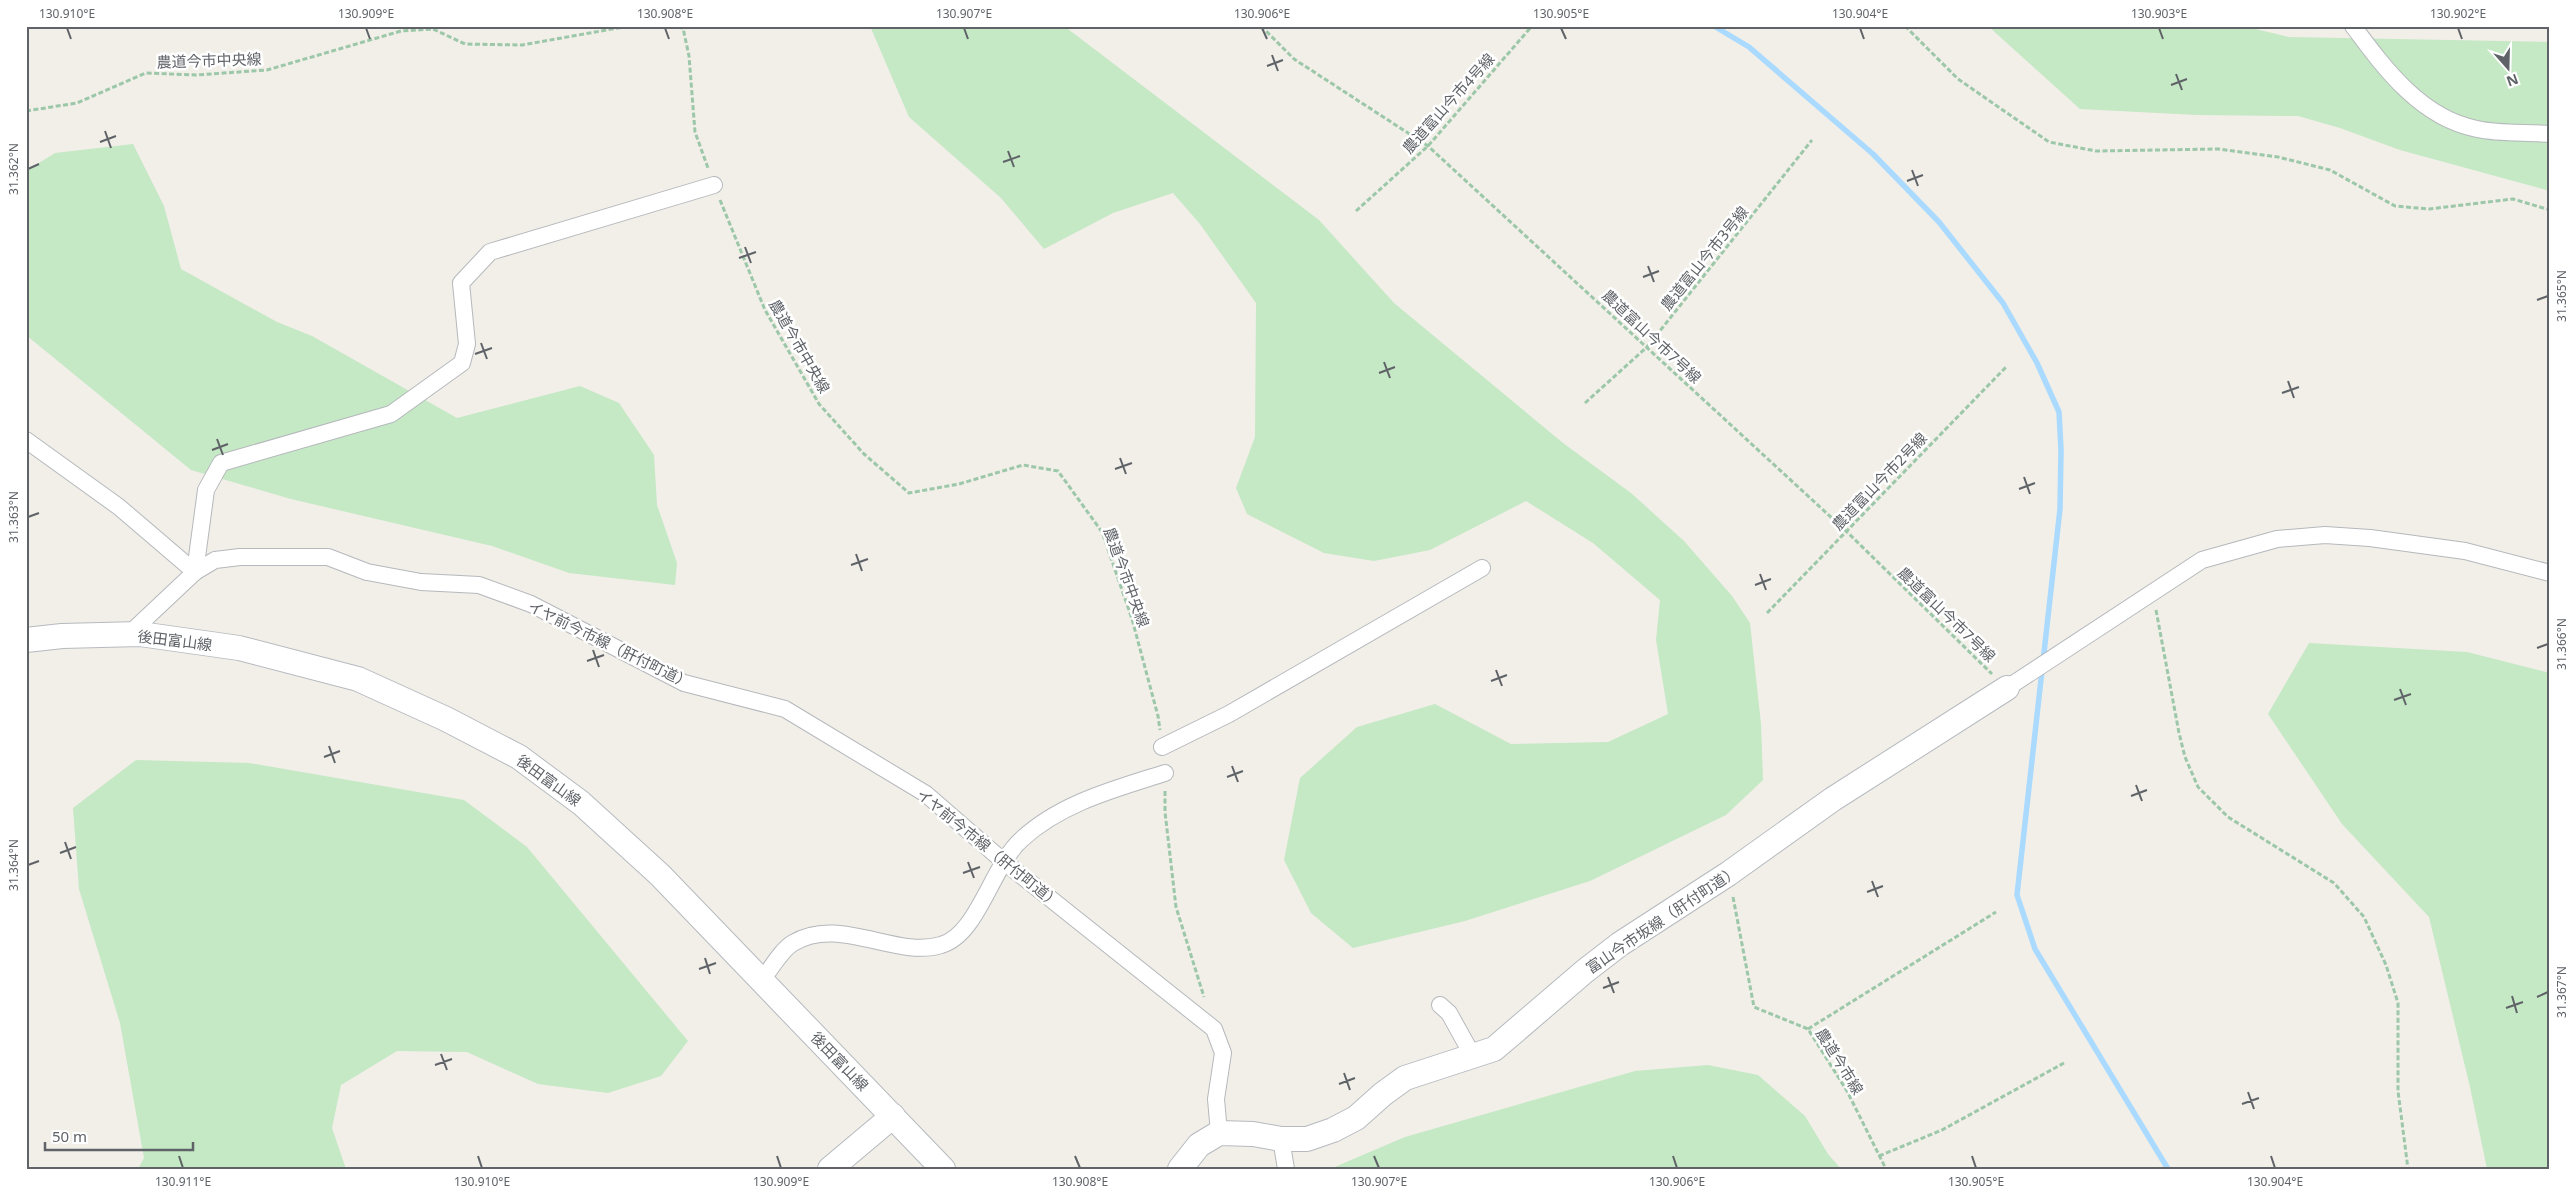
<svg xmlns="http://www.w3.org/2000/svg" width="2576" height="1195" font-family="'Noto Sans','Noto Sans JP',sans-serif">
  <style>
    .green { fill: #c5e8c5 }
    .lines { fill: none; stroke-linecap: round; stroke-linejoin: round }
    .stream { stroke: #aadaff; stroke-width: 5.5 }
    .street-casing { stroke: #b5b8bc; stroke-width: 18 }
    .secondary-casing { stroke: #b6babf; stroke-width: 26 }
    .path { stroke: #9cc7a9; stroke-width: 3; stroke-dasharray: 5 2.5; stroke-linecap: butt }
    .street { stroke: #fff; stroke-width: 16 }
    .secondary { stroke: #fff; stroke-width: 24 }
    .ticks { fill: none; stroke: #5f6368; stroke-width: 2 }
    .labels { text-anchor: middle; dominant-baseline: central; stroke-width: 5; stroke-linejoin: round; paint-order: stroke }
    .street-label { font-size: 15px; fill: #5f6368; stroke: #fff }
    .neatline { fill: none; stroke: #5f6368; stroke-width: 2 }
    .ticks-label { font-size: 12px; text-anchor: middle; fill: #5f6368 }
  </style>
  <rect width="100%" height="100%" fill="#f1efe8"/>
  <g class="green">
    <path d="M870,26H1064L1319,220L1394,303L1563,443L1631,493L1684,541L1732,596L1750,623L1761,724L1763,780L1726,815L1590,881L1465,921L1353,948L1311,913L1284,860L1300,778L1357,727L1435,704L1511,744L1608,742L1668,714L1656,640L1660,600L1593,543L1526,501L1430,550L1374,561L1324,553L1247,514L1236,488L1255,437L1256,303L1200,224L1173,193L1113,213L1044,249L1001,198L909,117Z"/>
    <path d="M1988,26H2243L2289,37L2550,42V191L2400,150L2340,128L2298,116L2197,115L2080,109Z"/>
    <path d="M133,144L164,206L181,269L277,322L312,336L457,418L580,386L619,403L654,455L657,505L677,563L675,585L569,573L492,546L291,499L191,470L26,335V171L55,153Z"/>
    <path d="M2309,643L2467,652L2550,673V1169H2487L2470,1087L2429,917L2342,824L2268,714Z"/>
    <path d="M136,760L249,763L464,800L527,847L688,1041L661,1076L608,1093L538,1084L467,1052L397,1051L341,1085L332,1128L346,1169H138L144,1158L120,1023L79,889L73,808Z"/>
    <path d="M1708,1065L1758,1075L1805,1116L1828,1154L1841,1169H1330L1405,1137L1635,1071Z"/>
  </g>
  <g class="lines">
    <path class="stream" d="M1714,26L1749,47L1873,154L1939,222L2003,303L2037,363L2059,412L2061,450L2060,509L2017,895L2035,949L2168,1169"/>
    <defs>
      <g id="street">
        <path d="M2353,26C2385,69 2421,118 2477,129C2500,134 2526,132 2550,134"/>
        <path d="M26,440L119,507L195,572"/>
        <path d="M195,572L206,490L221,463L391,414L462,363L467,344L461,283L490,252L714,185"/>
        <path d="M128,635L195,572L215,560L240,557H328L367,572L421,582L479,585L531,604L684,683L785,709L926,794L1003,861L1214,1029L1223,1053L1216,1099L1219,1133"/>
        <path d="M2007,688L2202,560L2277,539L2325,535L2370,538L2465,551L2550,573"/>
        <path d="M1162,747L1229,714L1482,568"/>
        <path d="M762,980C771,969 781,950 793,943C839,915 896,959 941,945C978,935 992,865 1022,839C1061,803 1115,789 1165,773"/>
        <path d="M1440,1005L1449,1013L1474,1058"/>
        <path d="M1281,1139L1286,1169"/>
      </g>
      <g id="secondary">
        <path d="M26,640L62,636L140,634L239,648L358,679L446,719L519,757L581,803L660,875L943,1169"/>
        <path d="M830,1169L893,1116"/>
        <path d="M1180,1169L1199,1145L1219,1133L1253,1134L1281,1139H1307L1333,1130L1356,1118L1383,1094L1405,1078L1494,1049L1585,971L1620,944L1728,874L1833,799L2007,688"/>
      </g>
    </defs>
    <use href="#street" class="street-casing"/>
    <use href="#secondary" class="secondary-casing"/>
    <g class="path">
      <path d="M671,26L683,28L689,56L695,132L708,168"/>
      <path d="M1261,26L1294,59L1428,146L1846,531L1992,674"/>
      <path d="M1905,26L1958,79L2049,142L2096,151L2218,149L2278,157L2330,170L2395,206L2429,209L2513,199L2550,210"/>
      <path d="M26,111L77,103L146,73L196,75L267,70L401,31L433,29L465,44L522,45L629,26"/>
      <path d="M720,200L765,310L819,404L864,454L909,493L959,484L1023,465L1058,471L1102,532L1132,619L1158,716L1160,730"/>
      <path d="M1356,211L1428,146L1532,26"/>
      <path d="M1585,403L1647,347L1812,140"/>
      <path d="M2156,610L2179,733L2185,757L2198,787L2228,817L2334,883L2364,917L2386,965L2398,1003V1091L2408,1169"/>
      <path d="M1767,613L2007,366"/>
      <path d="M1165,791V812L1176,907L1204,997"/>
      <path d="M1733,897L1754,1007L1808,1029L1847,1091L1886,1169"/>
      <path d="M1808,1029L1996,912"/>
      <path d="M1879,1156L1942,1130L2064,1063"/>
    </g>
    <use href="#street" class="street"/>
    <use href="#secondary" class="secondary"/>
  </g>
  <path class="ticks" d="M67,28L71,39M366,28L370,39M665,28L669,39M964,28L968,39M1262,28L1267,39M1561,28L1566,39M1860,28L1864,39M2159,28L2163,39M2458,28L2462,39M1272,55L1278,71M1267,66L1283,60M2176,74L2182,90M2171,85L2187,79M105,131L111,148M100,142L116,136M1008,151L1014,167M1003,162L1020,156M28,169L39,164M1912,170L1918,186M1907,181L1923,175M745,247L751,263M739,258L756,252M1648,266L1654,282M1643,277L1659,271M2537,300L2548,296M481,343L487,359M475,354L492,348M1384,362L1390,378M1379,373L1395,367M2288,381L2294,398M2282,393L2299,387M217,439L223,455M212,450L228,444M1120,458L1126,474M1115,469L1132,463M2024,477L2030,494M2019,489L2035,483M28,517L39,513M856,554L862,571M851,565L868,559M1760,574L1766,590M1755,585L1771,579M2537,648L2548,644M593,650L599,667M587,661L604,655M1496,670L1502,686M1491,681L1507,675M2400,689L2406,705M2394,700L2411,694M329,746L335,763M324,757L340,751M1232,766L1238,782M1227,777L1243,771M2136,785L2142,801M2131,796L2147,790M65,842L71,859M60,853L76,847M968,862L974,878M28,865L39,861M963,873L980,867M1872,881L1878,897M1867,892L1883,886M705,958L710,974M699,969L716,963M1608,977L1614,993M1603,988L1619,982M2512,996L2517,1013M2537,997L2548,992M2506,1008L2523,1002M441,1054L447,1070M435,1065L452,1059M1344,1073L1350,1090M1339,1084L1355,1078M2248,1092L2254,1109M2242,1104L2259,1098M179,1156L183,1168M478,1156L482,1168M777,1156L781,1168M1075,1156L1080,1168M1374,1156L1379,1168M1673,1156L1677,1168M1972,1156L1976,1168M2271,1156L2275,1168"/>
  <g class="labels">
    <g class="street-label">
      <text transform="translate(209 60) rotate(-2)">農道今市中央線</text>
      <text transform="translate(1448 103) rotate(-48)">農道富山今市4号線</text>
      <text transform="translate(1704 258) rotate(-51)">農道富山今市3号線</text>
      <text transform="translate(1652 336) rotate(43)">農道富山今市7号線</text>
      <text transform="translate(800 346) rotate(60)">農道今市中央線</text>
      <text transform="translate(1879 481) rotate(-46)">農道富山今市2号線</text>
      <text transform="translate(1127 577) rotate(70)">農道今市中央線</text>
      <text transform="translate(1947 614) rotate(44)">農道富山今市7号線</text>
      <text transform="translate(175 640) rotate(7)">後田富山線</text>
      <text transform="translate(610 644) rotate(26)">イヤ前今市線（肝付町道）</text>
      <text transform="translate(549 780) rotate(36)">後田富山線</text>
      <text transform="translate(989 848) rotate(39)">イヤ前今市線（肝付町道）</text>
      <text transform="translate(1662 919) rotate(-34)">富山今市坂線（肝付町道）</text>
      <text transform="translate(840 1061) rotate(46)">後田富山線</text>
      <text transform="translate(1840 1061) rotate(58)">農道今市線</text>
    </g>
  </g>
  <rect width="2576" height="1195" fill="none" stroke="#ffffff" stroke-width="55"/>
  <g transform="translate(2508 68) rotate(160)" stroke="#ffffff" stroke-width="4" paint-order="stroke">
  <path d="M0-4L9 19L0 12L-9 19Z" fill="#5f6368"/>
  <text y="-8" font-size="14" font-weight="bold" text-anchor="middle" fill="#5f6368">N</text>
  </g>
  <path d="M45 1142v8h148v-8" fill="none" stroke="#5f6368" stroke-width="2.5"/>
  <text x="52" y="1142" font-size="15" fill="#5f6368" stroke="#ffffff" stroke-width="4" paint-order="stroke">50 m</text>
  <rect x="28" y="28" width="2520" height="1140" class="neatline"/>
  <g class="ticks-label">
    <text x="67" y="18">130.910°E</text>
    <text x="366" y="18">130.909°E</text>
    <text x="665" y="18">130.908°E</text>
    <text x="964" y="18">130.907°E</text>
    <text x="1262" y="18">130.906°E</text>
    <text x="1561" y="18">130.905°E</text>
    <text x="1860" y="18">130.904°E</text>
    <text x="2159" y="18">130.903°E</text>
    <text x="2458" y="18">130.902°E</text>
    <text transform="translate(14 169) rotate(-90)" y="4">31.362°N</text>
    <text transform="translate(2562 296) rotate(-90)" y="4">31.365°N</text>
    <text transform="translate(14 517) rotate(-90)" y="4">31.363°N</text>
    <text transform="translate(2562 644) rotate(-90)" y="4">31.366°N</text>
    <text transform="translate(14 865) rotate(-90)" y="4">31.364°N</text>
    <text transform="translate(2562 992) rotate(-90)" y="4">31.367°N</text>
    <text x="183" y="1186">130.911°E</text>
    <text x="482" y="1186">130.910°E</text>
    <text x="781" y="1186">130.909°E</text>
    <text x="1080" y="1186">130.908°E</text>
    <text x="1379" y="1186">130.907°E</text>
    <text x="1677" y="1186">130.906°E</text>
    <text x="1976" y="1186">130.905°E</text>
    <text x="2275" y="1186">130.904°E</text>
  </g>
</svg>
